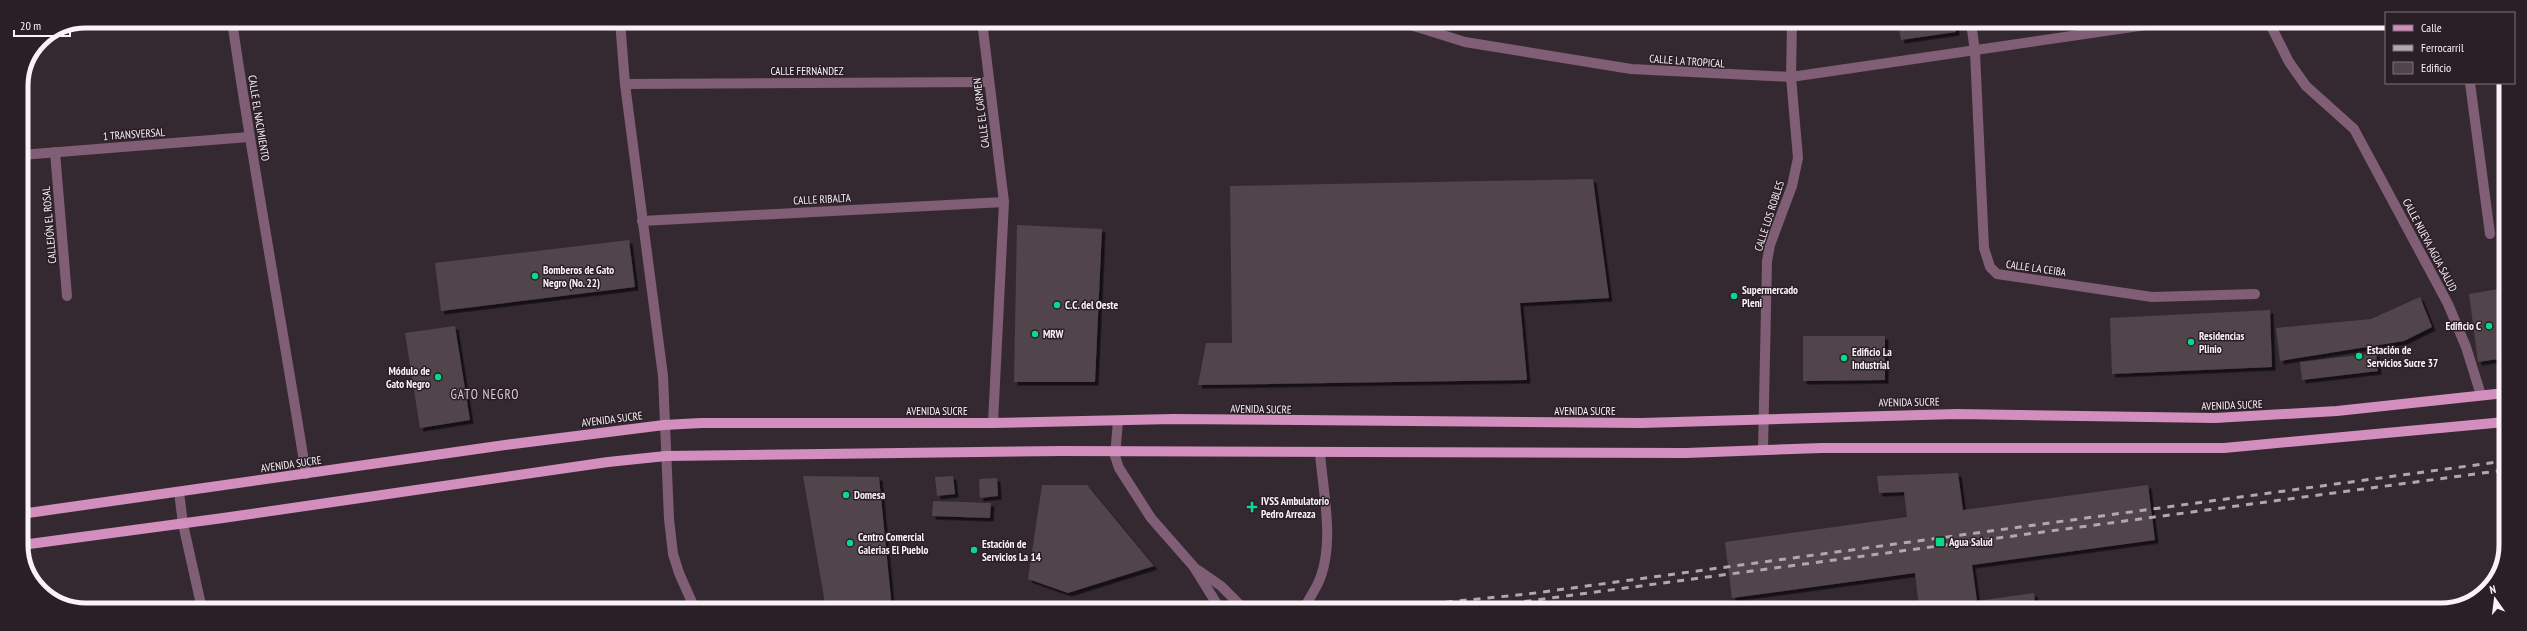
<svg xmlns="http://www.w3.org/2000/svg" width="2527" height="631" font-family="'PT Sans Narrow',sans-serif">
  <style>
    .building { fill: #51444c; filter: url(#shadow) }
    .lines { fill: none; stroke-linecap: round; stroke-linejoin: round }
    .minor { stroke: #805e75; stroke-width: 10 }
    .tertiary { stroke: #805e75; stroke-width: 10 }
    .primary { stroke: #d28ebd; stroke-width: 10 }
    .rail { stroke: #b1a7ae; stroke-width: 3; stroke-dasharray: 7 7; stroke-linecap: butt }
    .poi-dot { fill: #08d98b; stroke: #2b1f27; stroke-width: 1.5 }
    .labels { text-anchor: middle; dominant-baseline: central; stroke-width: 3; stroke-linejoin: round; paint-order: stroke }
    .street-label { font-size: 11px; fill: #faf2f7; stroke: #2b1f27 }
    .poi-label { font-size: 11px; font-weight: bold; fill: #faf2f7; stroke: #2b1f27; text-anchor: start }
    .quarter-label { font-size: 13px; letter-spacing: 1px; fill: #dfcfda; stroke: #2b1f27 }
    .rim { fill: none; stroke: #faf2f7; stroke-width: 5 }
  </style>
  <defs>
    <filter id="shadow"><feDropShadow dx="3.5" dy="3.5" stdDeviation="0" flood-color="#0009"/></filter>
  </defs>
  <rect width="100%" height="100%" fill="#352931"/>
  <g class="building">
    <path d="M1898,22H1955L1956,32L1901,40Z"/>
    <path d="M1593,179L1609,298L1520,303L1527,380L1198,385L1206,343H1232L1230,186Z"/>
    <path d="M1017,225L1102,229L1095,382H1014Z"/>
    <path d="M629,240L635,287L441,311L435,263Z"/>
    <path d="M2505,288V358L2478,362L2469,294Z"/>
    <path d="M2420,297L2432,327L2404,341L2280,361L2276,328L2371,319Z"/>
    <path d="M2270,310L2272,367L2112,374L2110,318Z"/>
    <path d="M455,326L470,420L420,428L405,333Z"/>
    <path d="M1803,336H1885V380L1803,381Z"/>
    <path d="M2376,353L2378,371L2302,380L2300,362Z"/>
    <path d="M1958,473L1963,510L2148,485L2155,540L1972,565L1977,601L2034,593L2036,610H1909L1919,607L1915,573L1732,598L1725,542L1907,517L1904,492L1879,493L1877,476Z"/>
    <path d="M803,476L879,477L892,609H826Z"/>
    <path d="M953,476L955,494L937,496L935,477Z"/>
    <path d="M997,478L998,496L980,498L979,479Z"/>
    <path d="M1042,485H1087L1154,566L1068,593L1028,579Z"/>
    <path d="M933,501L991,503L990,518L932,516Z"/>
  </g>
  <g class="lines">
    <g class="minor">
      <path d="M232,21C254,173 282,323 306,474"/>
      <path d="M620,21L625,84L663,376L669,519L673,554L679,573L695,609"/>
      <path d="M982,21L1004,202L993,423"/>
      <path d="M1401,22L1465,42L1631,69L1791,77L2167,22"/>
      <path d="M1971,22L1975,52L1984,248L1990,267L1997,274L2152,297L2255,294"/>
      <path d="M2269,22L2289,62L2306,86L2354,129L2448,304L2466,347L2481,395"/>
      <path d="M2470,83L2490,234"/>
      <path d="M625,84L989,82"/>
      <path d="M55,152L67,296"/>
      <path d="M21,155L249,137"/>
      <path d="M642,221L1004,202"/>
      <path d="M1763,450L1767,261L1770,245L1792,186L1798,158L1791,77L1792,22"/>
      <path d="M179,492L183,524L202,609"/>
    </g>
    <g class="tertiary">
      <path d="M1118,421L1115,456L1119,468L1151,518L1194,567L1220,609"/>
      <path d="M1198,570L1221,586L1244,609"/>
      <path d="M1304,609C1309,598 1317,588 1321,576C1334,539 1323,492 1320,453"/>
    </g>
    <g class="primary">
      <path d="M21,514L505,445L664,425L701,423H993L1173,419L1641,423L1957,414L2215,418L2337,411L2505,393"/>
      <path d="M22,545L223,518L608,462L666,456L1061,451L1686,453L1822,448H2224L2505,422"/>
    </g>
    <g class="rail">
      <path d="M1376,609L1528,594L2505,461"/>
      <path d="M1469,609L2505,470"/>
    </g>
  </g>
  <g class="poi-dot">
    <circle cx="535" cy="276" r="4"/>
    <circle cx="1734" cy="296" r="4"/>
    <circle cx="1057" cy="305" r="4"/>
    <circle cx="2489" cy="326" r="4"/>
    <circle cx="1035" cy="334" r="4"/>
    <circle cx="2191" cy="342" r="4"/>
    <circle cx="2359" cy="356" r="4"/>
    <circle cx="1844" cy="358" r="4"/>
    <circle cx="438" cy="377" r="4"/>
    <circle cx="846" cy="495" r="4"/>
    <path d="M1250 501h4v4h4v4h-4v4h-4v-4h-4v-4h4z"/>
    <rect x="1935" y="537" width="10" height="10" rx="2"/>
    <circle cx="850" cy="543" r="4"/>
    <circle cx="974" cy="550" r="4"/>
  </g>
  <g class="labels">
    <g class="street-label">
      <text transform="translate(1687 61) rotate(4)">CALLE LA TROPICAL</text>
      <text x="807" y="71">CALLE FERNÁNDEZ</text>
      <text transform="translate(981 113) rotate(-97)">CALLE EL CARMEN</text>
      <text transform="translate(259 118) rotate(81)">CALLE EL NACIMIENTO</text>
      <text transform="translate(134 134) rotate(-4)">1 TRANSVERSAL</text>
      <text transform="translate(822 199) rotate(-3)">CALLE RIBALTA</text>
      <text transform="translate(1769 216) rotate(-72)">CALLE LOS ROBLES</text>
      <text transform="translate(49 225) rotate(-95)">CALLEJÓN EL ROSAL</text>
      <text transform="translate(2430 245) rotate(62)">CALLE NUEVA AGUA SALUD</text>
      <text transform="translate(2036 268) rotate(8)">CALLE LA CEIBA</text>
      <text transform="translate(1909 402) rotate(-1)">AVENIDA SUCRE</text>
      <text transform="translate(2232 405) rotate(-2)">AVENIDA SUCRE</text>
      <text transform="translate(1261 409) rotate(1)">AVENIDA SUCRE</text>
      <text x="937" y="411">AVENIDA SUCRE</text>
      <text x="1585" y="411">AVENIDA SUCRE</text>
      <text transform="translate(612 419) rotate(-7)">AVENIDA SUCRE</text>
      <text transform="translate(291 464) rotate(-8)">AVENIDA SUCRE</text>
    </g>
    <g class="poi-label">
      <text x="543" y="270">Bomberos de Gato<tspan x="543" dy="13">Negro (No. 22)</tspan></text>
      <text x="1742" y="290">Supermercado<tspan x="1742" dy="13">Pleni</tspan></text>
      <text x="1065" y="305">C.C. del Oeste</text>
      <text x="2481" y="326" text-anchor="end">Edificio C</text>
      <text x="1043" y="334">MRW</text>
      <text x="2199" y="336">Residencias<tspan x="2199" dy="13">Plinio</tspan></text>
      <text x="2367" y="350">Estación de<tspan x="2367" dy="13">Servicios Sucre 37</tspan></text>
      <text x="1852" y="352">Edificio La<tspan x="1852" dy="13">Industrial</tspan></text>
      <text x="430" y="371" text-anchor="end">Módulo de<tspan x="430" dy="13">Gato Negro</tspan></text>
      <text x="854" y="495">Domesa</text>
      <text x="1261" y="501">IVSS Ambulatorio<tspan x="1261" dy="13">Pedro Arreaza</tspan></text>
      <text x="858" y="537">Centro Comercial<tspan x="858" dy="13">Galerias El Pueblo</tspan></text>
      <text x="1949" y="542">Agua Salud</text>
      <text x="982" y="544">Estación de<tspan x="982" dy="13">Servicios La 14</tspan></text>
    </g>
    <g class="quarter-label">
      <text x="485" y="394">GATO NEGRO</text>
    </g>
  </g>
  <path d="M0 0H2527V631H0ZM86 28H2441A58 58 0 0 1 2499 86V545A58 58 0 0 1 2441 603H86A58 58 0 0 1 28 545V86A58 58 0 0 1 86 28Z" fill="#2b1f27" fill-rule="evenodd"/>
  <path class="rim" d="M86 28H2441A58 58 0 0 1 2499 86V545A58 58 0 0 1 2441 603H86A58 58 0 0 1 28 545V86A58 58 0 0 1 86 28Z"/>
  <rect x="2385" y="12" width="130" height="72" fill="#2b1f27" stroke="#7e737a"/>
  <rect x="2393" y="25" width="20" height="6" fill="#d28ebd" stroke="#7e737a"/>
  <text x="2421" y="32" font-size="12" fill="#faf2f7">Calle</text>
  <rect x="2393" y="45" width="20" height="6" fill="#b1a7ae" stroke="#7e737a"/>
  <text x="2421" y="52" font-size="12" fill="#faf2f7">Ferrocarril</text>
  <rect x="2393" y="62" width="20" height="12" fill="#51444c" stroke="#7e737a"/>
  <text x="2421" y="72" font-size="12" fill="#faf2f7">Edificio</text>
  <g transform="translate(2495 599) rotate(346)" stroke="#2b1f27" stroke-width="3" paint-order="stroke">
  <path d="M0-3L7 15L0 10L-7 15Z" fill="#faf2f7"/>
  <text y="-6" font-size="11" font-weight="bold" text-anchor="middle" fill="#faf2f7">N</text>
  </g>
  <path d="M14 30v6h56v-6" fill="none" stroke="#faf2f7" stroke-width="2"/>
  <text x="20" y="30" font-size="12" fill="#faf2f7" stroke="#2b1f27" stroke-width="3" paint-order="stroke">20 m</text>
</svg>
